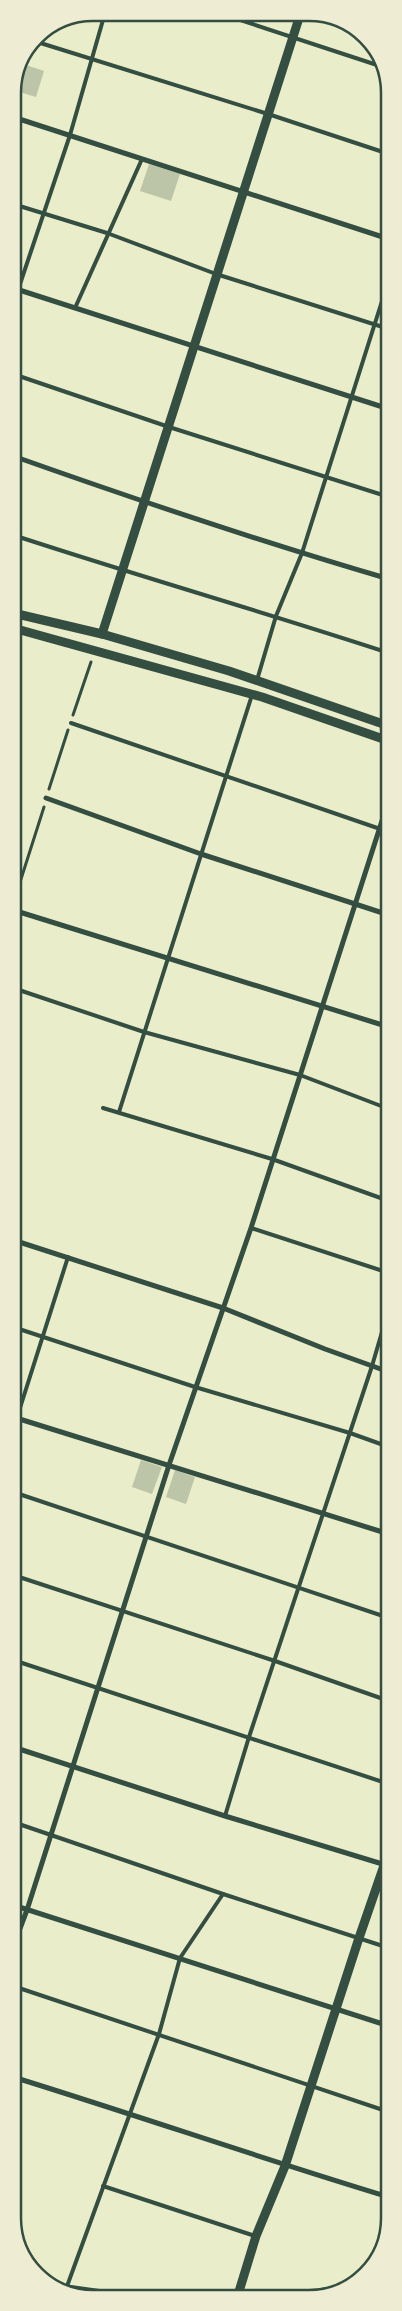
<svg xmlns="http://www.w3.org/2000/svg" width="402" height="2311" font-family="Manrope,sans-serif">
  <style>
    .building { fill: #bcc5a7 }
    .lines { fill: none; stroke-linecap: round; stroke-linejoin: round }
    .path { stroke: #344e41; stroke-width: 3 }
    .service { stroke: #344e41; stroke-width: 4 }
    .minor { stroke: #344e41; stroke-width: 5 }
    .tertiary { stroke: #344e41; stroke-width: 9 }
    .rim { fill: none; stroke: #344e41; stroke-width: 2.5 }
  </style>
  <rect width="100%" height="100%" fill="#e9edc9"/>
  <g class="building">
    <path d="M23,64L44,71L36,97L13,90Z"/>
    <path d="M149,164L180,174L171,201L140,191Z"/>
    <path d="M141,1460L162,1467L152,1494L132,1487Z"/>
    <path d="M175,1470L195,1477L186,1504L166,1497Z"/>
  </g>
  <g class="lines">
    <g class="path">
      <path d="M73,715L91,662"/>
      <path d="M49,789L68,730"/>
      <path d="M14,901L44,807"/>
    </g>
    <g class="service">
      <path d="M222,14L380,66"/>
      <path d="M34,41L268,114L389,154"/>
      <path d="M13,204L107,233L216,274L389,329"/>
      <path d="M13,305L70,135L105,13"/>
      <path d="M75,308L142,159"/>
      <path d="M13,374L169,427L389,497"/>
      <path d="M13,535C138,576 264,612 389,653"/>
      <path d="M257,680L276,616L302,553L389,279"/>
      <path d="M71,723L389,832"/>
      <path d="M13,988L144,1032L300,1075L389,1109"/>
      <path d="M103,1108L272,1159L389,1201"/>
      <path d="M119,1112L252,695"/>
      <path d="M251,1228L389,1273"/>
      <path d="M13,1327L195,1387L350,1433L389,1447"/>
      <path d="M13,1430L68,1257"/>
      <path d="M13,1492L389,1618"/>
      <path d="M13,1575L275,1661L389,1701"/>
      <path d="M13,1660L389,1784"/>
      <path d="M225,1816L249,1737L372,1366L389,1308"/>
      <path d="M13,1822L223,1894L389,1948"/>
      <path d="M13,1986L389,2112"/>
      <path d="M103,2186L255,2236"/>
      <path d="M66,2289L159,2034L180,1958L223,1894"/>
    </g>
    <g class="minor">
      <path d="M13,117L389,239"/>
      <path d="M13,288L389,409"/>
      <path d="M13,456C137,500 262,542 389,579"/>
      <path d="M46,798L201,854L389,915"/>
      <path d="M13,910L389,1027"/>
      <path d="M13,1240L223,1308L325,1349L389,1372"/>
      <path d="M13,1417L389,1534"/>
      <path d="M13,1747L225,1816L389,1866"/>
      <path d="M13,1905L389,2026"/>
      <path d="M13,1947L27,1910L169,1465L251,1228L389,799"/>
      <path d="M13,2077C139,2116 263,2159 389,2197"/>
    </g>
    <g class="tertiary">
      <path d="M13,613L102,634L229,671L389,726"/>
      <path d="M13,628L262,697L389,741"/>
      <path d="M102,634L300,15"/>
      <path d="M60,2288L117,2296"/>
      <path d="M237,2298L256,2236L285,2166L359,1938L389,1851"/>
    </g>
  </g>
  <path d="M0 0H402V2311H0ZM93 21H309A72 72 0 0 1 381 93V2218A72 72 0 0 1 309 2290H93A72 72 0 0 1 21 2218V93A72 72 0 0 1 93 21Z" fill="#eeecd3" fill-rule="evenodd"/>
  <path class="rim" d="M93 21H309A72 72 0 0 1 381 93V2218A72 72 0 0 1 309 2290H93A72 72 0 0 1 21 2218V93A72 72 0 0 1 93 21Z"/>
</svg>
